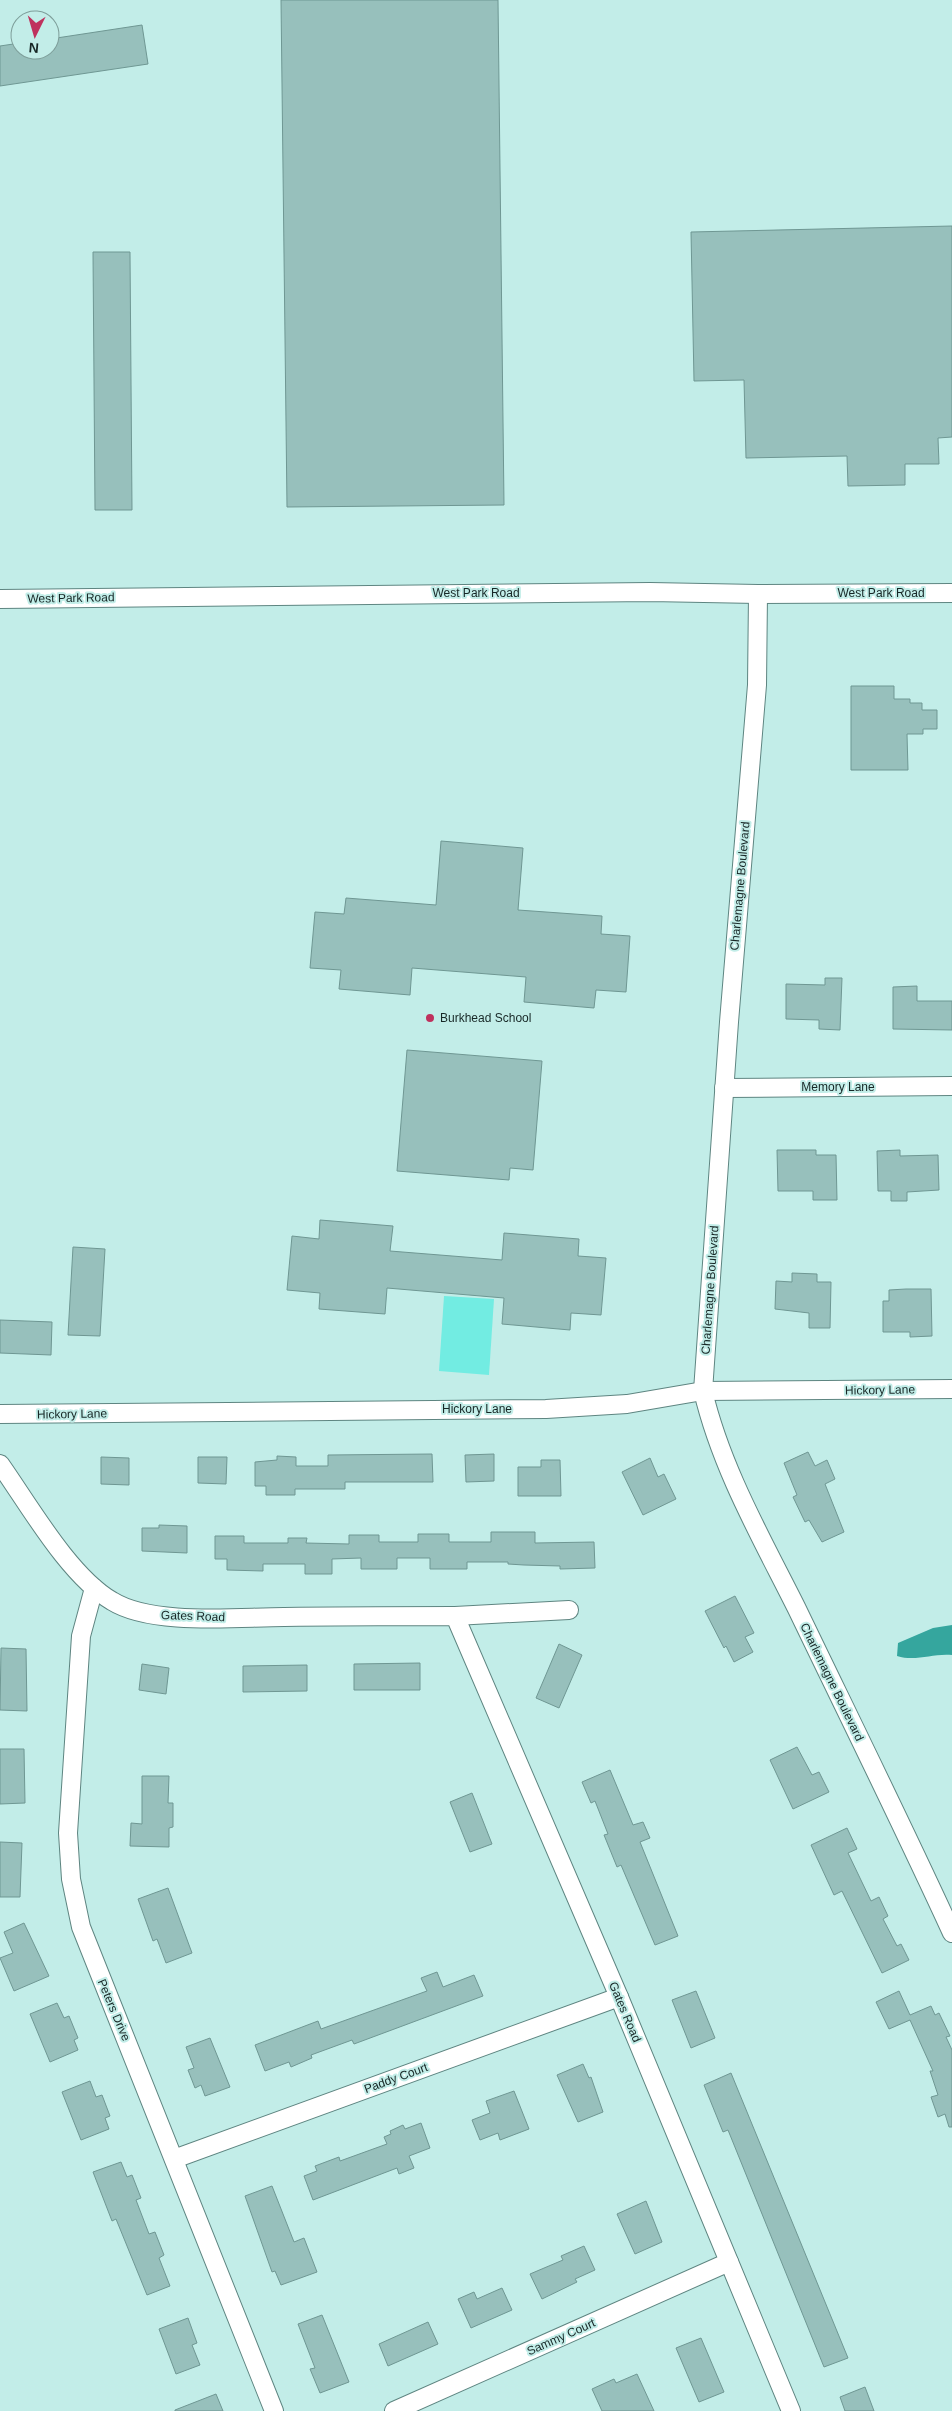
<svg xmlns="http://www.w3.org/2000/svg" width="952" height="2411" font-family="Arial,sans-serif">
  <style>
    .green { fill: #72ece2 }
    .water { fill: #35a69e }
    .building { fill: #97c0bc; stroke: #6f9793 }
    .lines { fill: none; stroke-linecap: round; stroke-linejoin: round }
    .street-casing { stroke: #5e8581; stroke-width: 20 }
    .street { stroke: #fff; stroke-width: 18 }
    .poi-dot { fill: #bf315d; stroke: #c2ede8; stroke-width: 2 }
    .labels { text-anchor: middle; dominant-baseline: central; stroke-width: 4; stroke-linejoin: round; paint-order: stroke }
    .street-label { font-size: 12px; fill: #172726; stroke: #c2ede8 }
    .poi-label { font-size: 12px; fill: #172726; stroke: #c2ede8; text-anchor: start }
  </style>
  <rect width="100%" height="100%" fill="#c2ede8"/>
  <path class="green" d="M444,1296L494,1299L489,1375L439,1371Z"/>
  <path class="water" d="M952,1625V1655C933,1653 916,1662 897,1656L898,1643L933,1628Z"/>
  <g class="building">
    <path d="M281,0H498L504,505L287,507Z"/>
    <path d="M142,25L148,64L0,86V46L20,43V50H50V39Z"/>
    <path d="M952,226V437L938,438L939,464H905V485L848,486L847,456L746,458L744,380L694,381L691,232Z"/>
    <path d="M93,252H130L132,510H95Z"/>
    <path d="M851,686H894V699H910V703H922V710H937V729H923V734H907L908,770H851Z"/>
    <path d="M441,841L523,848L518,910L602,916L601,934L630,936L626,992L596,990L594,1008L524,1002L526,977L412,968L410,995L339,989L341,970L310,968L315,912L344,914L346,898L436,905Z"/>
    <path d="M825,978H842L840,1030L819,1029V1020L786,1019V984L825,985Z"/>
    <path d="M917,986V1001H952V1030L893,1029V987Z"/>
    <path d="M407,1050L542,1061L533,1170L510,1168L509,1180L397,1171Z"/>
    <path d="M777,1150H816V1155H836L837,1200H813V1191H778Z"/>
    <path d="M900,1150V1156L938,1155L939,1190L907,1192V1201H891V1191H878L877,1151Z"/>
    <path d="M320,1220L393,1226L390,1251L502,1260L504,1233L579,1239L578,1256L606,1258L601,1315L571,1313L570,1330L502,1324L504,1298L387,1288L385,1314L319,1309L320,1293L287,1290L292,1236L319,1239Z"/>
    <path d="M73,1247L105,1249L100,1336L68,1335Z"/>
    <path d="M792,1273L817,1274V1282H831L830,1328H809V1313L775,1309L776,1281L792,1282Z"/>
    <path d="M906,1289H931L932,1336L910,1337V1332H883V1301H889V1290Z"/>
    <path d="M0,1320L52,1322L51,1355L0,1353Z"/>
    <path d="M808,1452L815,1466L827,1460L835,1479L825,1484L844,1532L822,1542L809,1520L805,1522L793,1497L797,1495L784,1463Z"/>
    <path d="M432,1454L433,1482H345V1489H295V1495H266V1486H255V1462L277,1460V1456L296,1457V1466H328V1455Z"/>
    <path d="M494,1454V1481L466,1482L465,1455Z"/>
    <path d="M101,1457L129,1458V1485L101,1484Z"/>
    <path d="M198,1457H227L226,1484L198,1483Z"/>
    <path d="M650,1458L658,1477L664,1474L676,1499L643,1515L622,1472Z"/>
    <path d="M541,1460H560L561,1496H518V1467H541Z"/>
    <path d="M159,1525L187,1526V1553L142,1551V1528H159Z"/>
    <path d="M491,1532H535V1543L594,1542L595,1568L560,1569V1566L524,1565L508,1564V1562H467V1569H430V1558H397V1569H361V1558L332,1559V1574H305V1564H263V1571L227,1570V1559H215V1536H244V1543H288V1538H307L306,1543L349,1544V1535H379V1542H418V1534H449V1542H491Z"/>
    <path d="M735,1596L754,1633L745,1637L753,1652L734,1662L726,1646L724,1648L705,1611Z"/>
    <path d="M559,1644L582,1655L559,1708L536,1698Z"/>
    <path d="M1,1648L26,1649L27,1711L0,1710Z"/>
    <path d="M420,1663V1690H354V1664Z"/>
    <path d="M142,1664L169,1668L166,1694L139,1690Z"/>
    <path d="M307,1665V1691L243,1692V1666Z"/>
    <path d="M797,1747L812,1775L819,1772L829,1792L793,1809L770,1760Z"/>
    <path d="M0,1749H24L25,1803L0,1804Z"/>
    <path d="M610,1770L633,1825L643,1822L650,1838L640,1842L678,1936L655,1945L621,1865L617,1867L604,1835L608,1834L595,1801L591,1803L582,1782Z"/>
    <path d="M142,1776H169L168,1803H173V1827L169,1828V1847L130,1846L131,1823L142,1824Z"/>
    <path d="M472,1793L492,1844L470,1852L450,1802Z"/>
    <path d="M847,1828L857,1849L848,1853L871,1901L879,1897L888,1916L883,1919L897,1946L901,1944L909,1960L882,1973L842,1891L834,1895L811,1845Z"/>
    <path d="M0,1842L22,1843L20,1897H0Z"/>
    <path d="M168,1888L192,1953L166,1963L157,1939L153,1941L138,1899Z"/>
    <path d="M24,1923L49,1976L14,1991L0,1958L13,1953L4,1932Z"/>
    <path d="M437,1972L443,1987L474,1975L483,1996L354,2044L352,2040L311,2055L312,2058L291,2067L289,2062L265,2071L255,2045L318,2021L321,2029L427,1991L421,1978Z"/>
    <path d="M696,1991L715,2038L691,2048L672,2000Z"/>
    <path d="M899,1991L910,2015L931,2006L935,2015L939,2013L950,2036L946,2037L952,2050V2127H949L945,2114L938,2117L931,2097L938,2095L930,2071H933L910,2020L889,2029L876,2002Z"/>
    <path d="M57,2003L64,2018L69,2016L78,2038L74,2040L78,2050L50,2062L30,2014Z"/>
    <path d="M210,2038L230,2087L205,2096L201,2085L195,2088L188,2070L194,2068L186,2047Z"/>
    <path d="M583,2064L589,2078L591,2077L603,2112L578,2122L557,2075Z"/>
    <path d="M731,2073L848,2358L824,2367L728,2130L723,2132L704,2085Z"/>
    <path d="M90,2081L96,2097L102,2095L110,2116L105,2118L109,2129L81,2140L62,2092Z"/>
    <path d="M514,2091L529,2129L500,2140L498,2133L480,2140L472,2120L490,2113L486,2101Z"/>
    <path d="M421,2123L430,2148L409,2156L414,2168L399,2174L397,2168L313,2200L304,2176L317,2171L315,2166L339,2157L340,2161L387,2144L384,2137L391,2134L390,2131L403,2125L405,2129Z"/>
    <path d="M121,2162L127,2177L132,2175L141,2198L136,2200L149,2234L155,2232L164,2255L159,2258L170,2286L147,2295L116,2219L112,2221L93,2172Z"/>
    <path d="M272,2186L294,2242L304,2238L317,2272L281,2285L275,2271L272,2272L245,2196Z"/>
    <path d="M646,2201L662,2242L635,2254L617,2214Z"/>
    <path d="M584,2246L595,2270L575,2279L577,2282L542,2299L530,2274L563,2260L561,2256Z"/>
    <path d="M502,2288L512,2310L471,2328L458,2299L474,2292L477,2299Z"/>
    <path d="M322,2315L349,2382L320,2393L310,2369L315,2368L298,2324Z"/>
    <path d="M188,2318L197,2343L192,2345L200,2365L176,2374L159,2329Z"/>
    <path d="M428,2322L438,2344L388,2366L379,2344Z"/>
    <path d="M701,2338L724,2392L699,2402L676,2348Z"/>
    <path d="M637,2374L654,2411H602L592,2389L614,2379L616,2383Z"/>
    <path d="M865,2387L874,2411H845L840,2397Z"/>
    <path d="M216,2394L223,2411H175V2410Z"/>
  </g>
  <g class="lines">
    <defs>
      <g id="street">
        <path d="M758,594L757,685L729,1022L703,1391C721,1468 762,1539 797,1609C849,1717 902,1824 952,1933"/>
        <path d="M0,599L650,592L758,594L952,593"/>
        <path d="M724,1088L952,1086"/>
        <path d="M0,1414L546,1409L627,1404L703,1391L952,1389"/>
        <path d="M0,1464C29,1505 69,1576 112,1601C152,1626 237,1617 284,1617C341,1616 398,1616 455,1616L619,1997L791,2411"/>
        <path d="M94,1588L81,1636L68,1833L71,1879L81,1927L274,2411"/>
        <path d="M455,1616L569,1610"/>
        <path d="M174,2159L619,1997"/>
        <path d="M394,2411L729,2262"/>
      </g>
    </defs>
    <use href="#street" class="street-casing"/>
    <use href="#street" class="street"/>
  </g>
  <circle class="poi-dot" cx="430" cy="1018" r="5"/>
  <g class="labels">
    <g class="street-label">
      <text x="476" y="593">West Park Road</text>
      <text x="881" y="593">West Park Road</text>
      <text transform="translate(71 598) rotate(-1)">West Park Road</text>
      <text transform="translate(740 886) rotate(-85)">Charlemagne Boulevard</text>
      <text x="838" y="1087">Memory Lane</text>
      <text transform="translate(710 1290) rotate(-86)">Charlemagne Boulevard</text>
      <text transform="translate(880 1390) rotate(-1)">Hickory Lane</text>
      <text x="477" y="1409">Hickory Lane</text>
      <text transform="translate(72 1414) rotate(-1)">Hickory Lane</text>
      <text transform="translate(193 1616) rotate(2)">Gates Road</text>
      <text transform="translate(832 1682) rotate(64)">Charlemagne Boulevard</text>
      <text transform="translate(114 2010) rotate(67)">Peters Drive</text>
      <text transform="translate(625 2012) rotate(67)">Gates Road</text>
      <text transform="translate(396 2078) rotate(-20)">Paddy Court</text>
      <text transform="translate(561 2337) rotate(-24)">Sammy Court</text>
    </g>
    <g class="poi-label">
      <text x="440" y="1018">Burkhead School</text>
    </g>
  </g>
  <g transform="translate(35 35) rotate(185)"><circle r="24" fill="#c2ede8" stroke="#7e9e9a"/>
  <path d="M0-4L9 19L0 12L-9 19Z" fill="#bf315d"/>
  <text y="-8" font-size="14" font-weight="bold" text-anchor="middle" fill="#172726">N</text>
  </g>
</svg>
